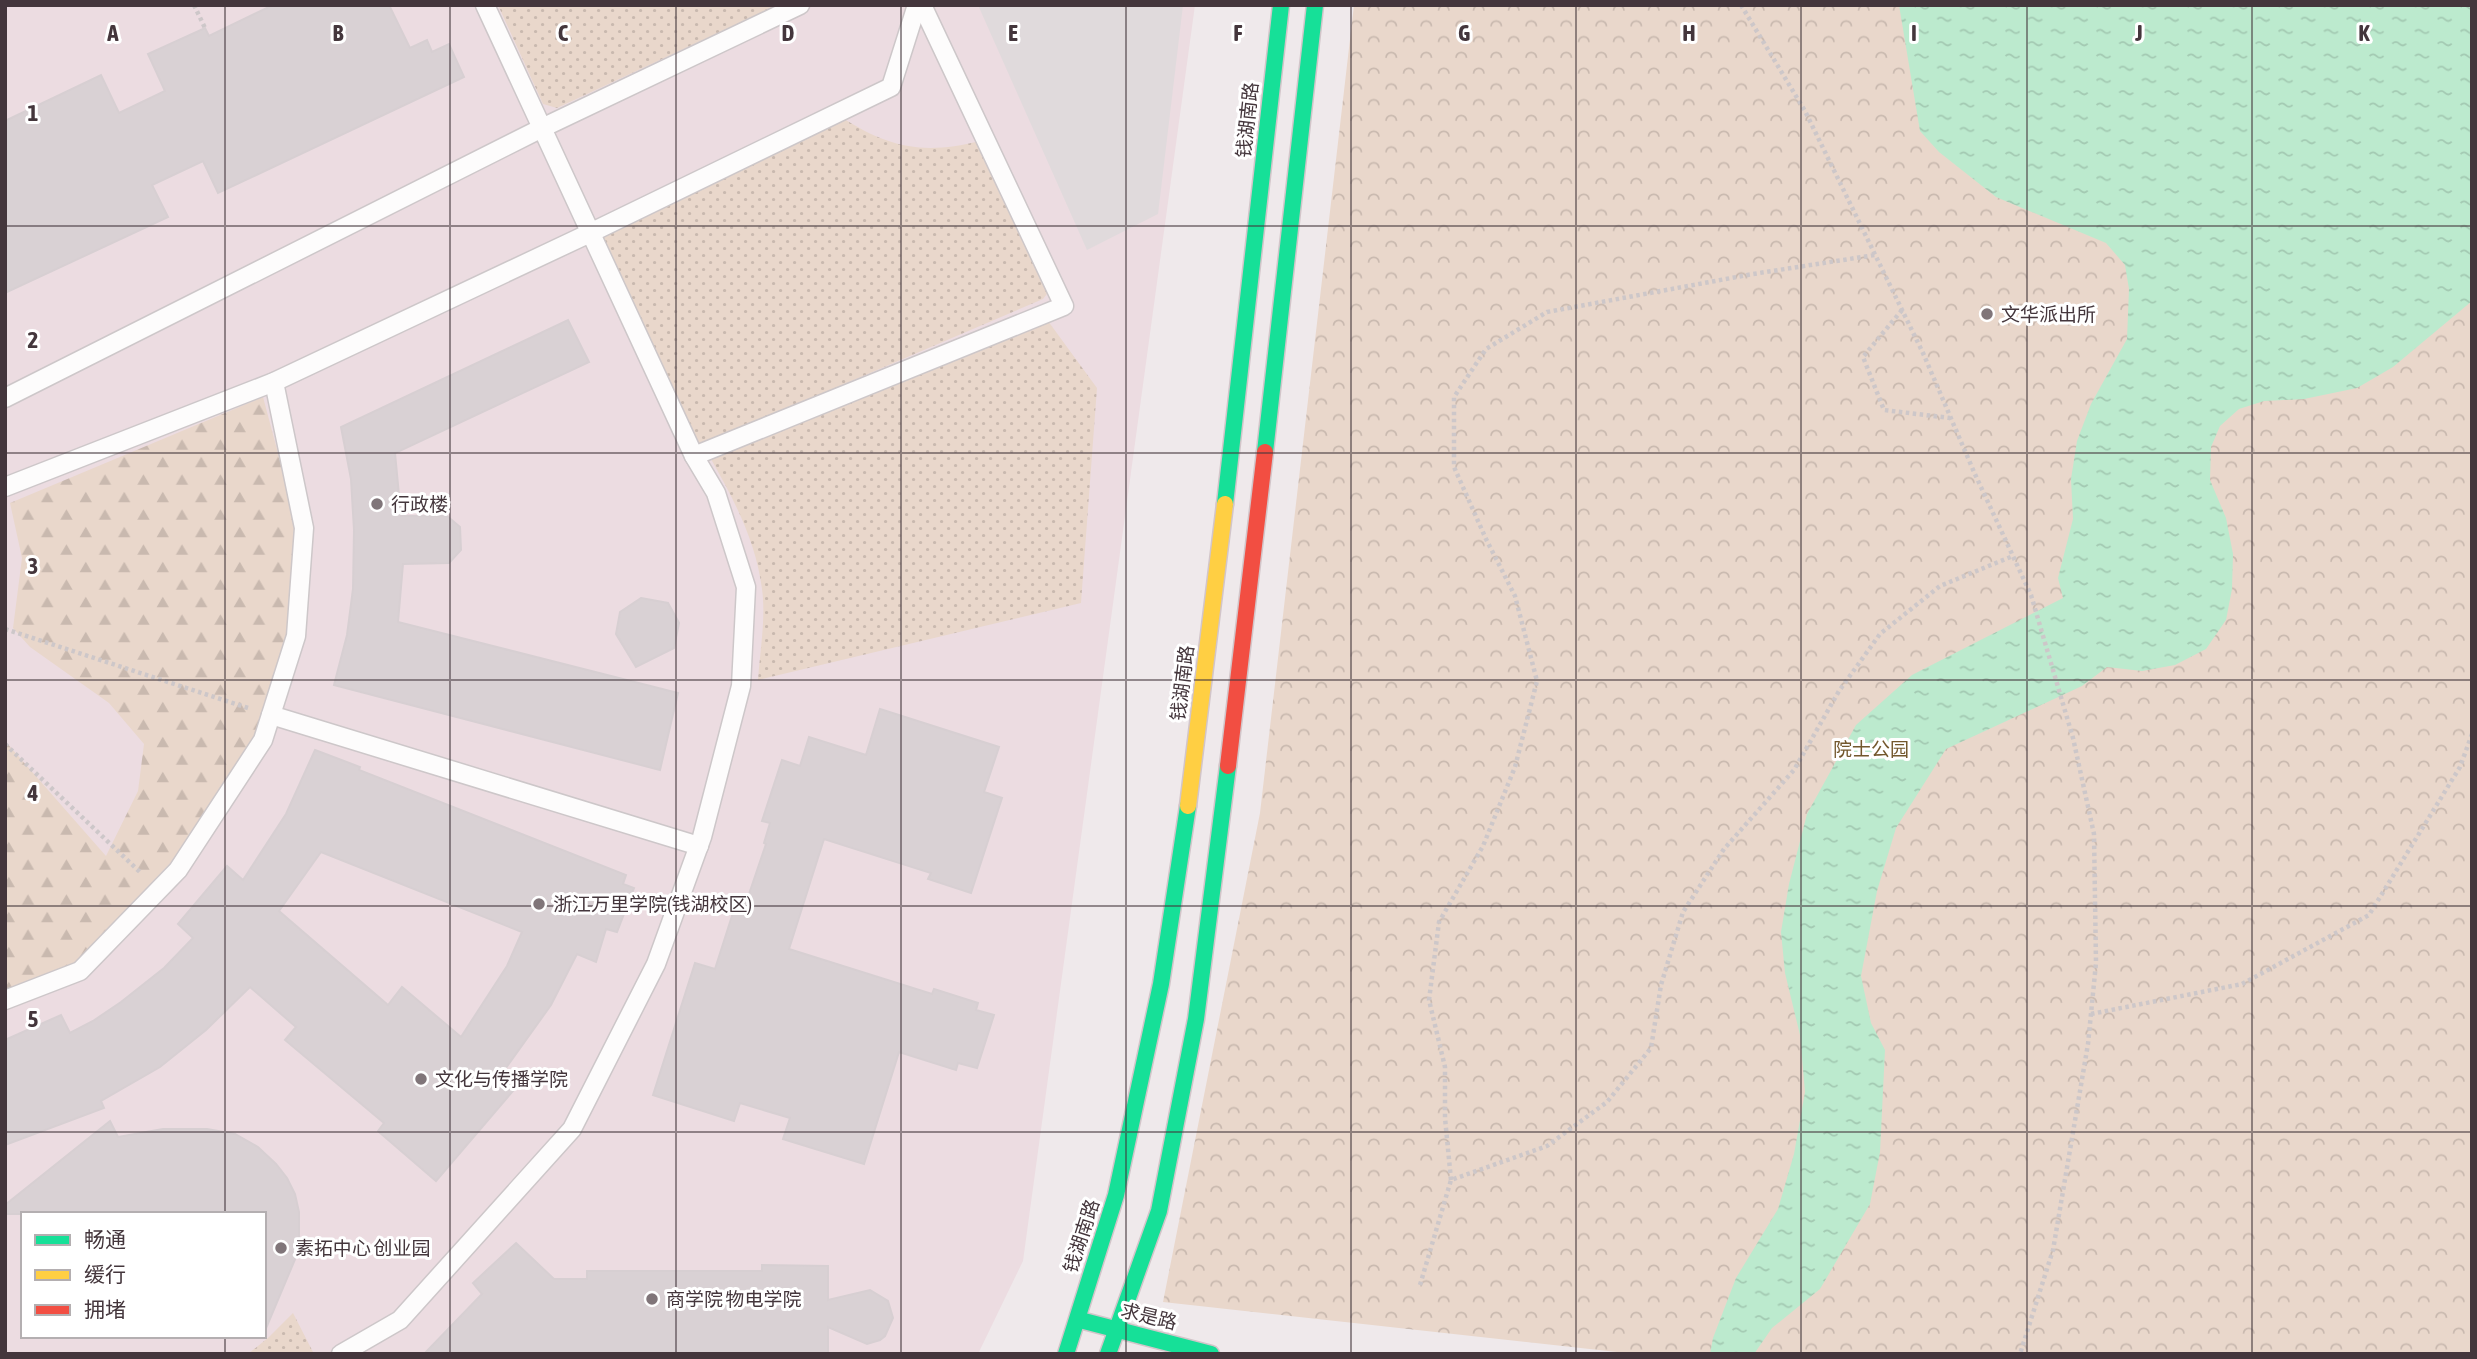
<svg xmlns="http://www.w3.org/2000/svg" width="2477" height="1359" font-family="'Asap Condensed','Noto Sans SC',sans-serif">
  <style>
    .education { fill: #ecdce1; fill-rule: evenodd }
    .grass { fill: url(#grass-dots) }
    .forest { fill: url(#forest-firs) }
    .park { fill: url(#park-crowns) }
    .parking { fill: #e0dadc }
    .water { fill: url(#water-ripples) }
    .building { fill: #d9d1d4; stroke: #d7cfd2; stroke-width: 2; fill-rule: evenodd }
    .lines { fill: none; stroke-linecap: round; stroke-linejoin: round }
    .lane-casing { stroke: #cdc7c9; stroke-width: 21 }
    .fast-casing { stroke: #d2c5c9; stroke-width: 19 }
    .slow-casing { stroke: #d2c5c9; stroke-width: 19 }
    .jam-casing { stroke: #d2c5c9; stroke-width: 19 }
    .path { stroke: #cdc7c9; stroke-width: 4.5; stroke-dasharray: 3.5 3.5; stroke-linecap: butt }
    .lane { stroke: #fdfcfc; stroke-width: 18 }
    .fast { stroke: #16e098; stroke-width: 16 }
    .slow { stroke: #ffcf43; stroke-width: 16 }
    .jam { stroke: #f24e42; stroke-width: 16 }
    .grid { fill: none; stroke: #44363c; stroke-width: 2; stroke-opacity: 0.55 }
    .poi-dot { fill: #807579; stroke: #fff; stroke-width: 2.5 }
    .labels { text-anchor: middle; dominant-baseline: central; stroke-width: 6; stroke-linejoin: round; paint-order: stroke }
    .street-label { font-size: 19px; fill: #44363c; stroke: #fff }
    .poi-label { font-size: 19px; fill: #44363c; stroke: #fff; text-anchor: start }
    .park-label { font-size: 19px; fill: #73582d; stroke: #fff }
    .grid-label { font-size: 23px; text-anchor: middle; font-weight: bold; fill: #44363c; stroke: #fff; stroke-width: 6; stroke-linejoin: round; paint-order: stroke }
  </style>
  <defs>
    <pattern id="grass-dots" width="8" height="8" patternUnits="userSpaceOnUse" patternTransform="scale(1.75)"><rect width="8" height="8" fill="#e9d7cb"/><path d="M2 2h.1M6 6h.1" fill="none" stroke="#c9b9af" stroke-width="1.8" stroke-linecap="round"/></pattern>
    <pattern id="forest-firs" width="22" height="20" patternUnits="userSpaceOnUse" patternTransform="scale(1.75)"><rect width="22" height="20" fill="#e9d7cb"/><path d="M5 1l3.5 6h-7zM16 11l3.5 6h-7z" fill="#c9b9af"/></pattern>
    <pattern id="park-crowns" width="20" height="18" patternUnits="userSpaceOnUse" patternTransform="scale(1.75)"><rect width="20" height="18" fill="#e9d7cb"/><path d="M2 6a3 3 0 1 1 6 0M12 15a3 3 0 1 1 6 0" fill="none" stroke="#c9b9af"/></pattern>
    <pattern id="water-ripples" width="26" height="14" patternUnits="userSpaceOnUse" patternTransform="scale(1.75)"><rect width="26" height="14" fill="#bceace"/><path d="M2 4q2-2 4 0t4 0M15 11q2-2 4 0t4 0" fill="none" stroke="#a3c9b2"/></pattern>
  </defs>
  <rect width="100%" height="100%" fill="#efe9eb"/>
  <path class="education" d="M5,5H1195L1023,1261L978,1354H5ZM23,1214H264V1336H23Z"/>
  <g class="grass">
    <path d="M498,5H778L557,108L543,104Z"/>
    <path d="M841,117C889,148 924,155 980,141L1050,290L1043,299L702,445L691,442L597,238Z"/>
    <path d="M1048,321L1097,388L1081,603L758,680C760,651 766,618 762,589C756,541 734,500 711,459Z"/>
    <path d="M293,1313L314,1354H248L269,1337Z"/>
  </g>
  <path class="forest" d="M263,397L298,528L291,631L257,734L174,859L78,962L5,990V741L106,856L138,791L144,744L109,703L30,647L13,628L22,558L10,503Z"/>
  <path class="park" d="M1354,5H2472V1354H1635L1163,1302L1260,813Z"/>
  <path class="parking" d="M978,5H1183L1158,214L1087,250Z"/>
  <path class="water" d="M1899,5H2472V301L2393,367L2357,388L2304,399L2264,401L2239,409L2220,426L2211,447L2210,480L2226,518L2233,554L2232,589L2226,620L2206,649L2175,665L2142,671L2107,667L2082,686L1946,749L1896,828L1877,891L1861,976L1871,1023L1885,1050L1880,1152L1870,1204L1820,1289L1772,1328L1754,1354H1710L1713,1338L1736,1278L1778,1209L1794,1154L1805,1092L1800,1035L1785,973L1781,932L1789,884L1807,814L1856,725L1912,675L2063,598L2058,578L2073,519L2071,479L2077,441L2091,404L2127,339L2129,289L2125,265L2106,243L1996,197L1939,152L1920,131Z"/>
  <g class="building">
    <path d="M273,5H389L410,48L427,40L432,52L449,44L464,77L218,193L203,161L152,185L168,217L5,293V121L101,75L119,113L165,91L148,54L205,28L209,36Z"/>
    <path d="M568,320L589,362L395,453L401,516H447L460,527L461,550L449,563L403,564L398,622L678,693L660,770L334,685L347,635L353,589L354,530L351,479L341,427Z"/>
    <path d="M641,598L668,603L679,623L674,648L636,667L616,634L620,612Z"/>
    <path d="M880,709L999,747L984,792L1002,798L971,893L928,879L931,873L824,839L789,949L932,994L934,989L978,1003L976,1010L994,1015L977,1068L958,1063L956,1070L899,1052L864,1164L783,1139L790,1118L740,1103L734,1121L653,1095L695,963L715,969L739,894L748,897L766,844L764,843L770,823L762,821L782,760L800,766L809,737L866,755Z"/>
    <path d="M315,750L360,767L359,770L626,875L623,884L634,888L617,932L606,929L596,962L577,954L551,1005L503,1072L518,1085L436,1181L378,1131L384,1123L285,1040L296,1027L250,987L206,1030L160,1067L101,1101L104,1108L5,1145V1040L61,1015L70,1033L93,1021L121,1002L164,968L193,938L178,924L227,866L243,880L286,814ZM321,852L522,932L507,966L461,1037L402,987L388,1005L279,911Z"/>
    <path d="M110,1121L118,1137L163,1129H207L235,1134L258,1147L276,1164L287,1178L295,1194L299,1212V1239L296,1257L264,1333V1214H5V1205Z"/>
    <path d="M516,1243L554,1279H587V1271H762V1265L828,1266V1300L870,1290L888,1301L893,1318L885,1336L880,1340L867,1344L828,1327V1354H424L482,1294L473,1283Z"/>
  </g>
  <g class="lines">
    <defs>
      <g id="lane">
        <path d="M485,5L694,456"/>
        <path d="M5,398L542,128L800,5"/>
        <path d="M5,487L274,382L590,233L891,87L917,5"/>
        <path d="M271,715L699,846"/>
        <path d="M5,1000L80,971L178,870L263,740L296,636L304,528L274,382"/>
        <path d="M341,1354L400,1320L572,1129L656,964L702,837L741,686L746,587L716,493L694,456L1064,306L922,5"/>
      </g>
      <g id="fast">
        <path d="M1265,452L1315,5"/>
        <path d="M1225,504L1281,5"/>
        <path d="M1084,1321L1211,1354"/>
        <path d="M1066,1354L1116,1195L1161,984L1188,806"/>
        <path d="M1108,1354L1159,1211L1196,1019L1228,766"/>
      </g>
      <path id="slow" d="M1188,806L1225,504"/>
      <path id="jam" d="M1228,766L1265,452"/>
    </defs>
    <use href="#lane" class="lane-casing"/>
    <use href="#fast" class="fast-casing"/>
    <use href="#slow" class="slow-casing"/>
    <use href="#jam" class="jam-casing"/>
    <g class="path">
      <path d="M194,5L205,28"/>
      <path d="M1741,5L1805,111L1923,353L1974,472L2031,595L2073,738L2094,834L2096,963L2088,1044L2053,1250L2020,1354"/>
      <path d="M1902,310L1863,357L1884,410L1950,418"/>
      <path d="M5,629L248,708"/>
      <path d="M5,744L142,874"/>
      <path d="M2091,1014L2242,984L2369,915L2460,767L2472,734"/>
      <path d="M1451,1180L1445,1118V1067L1429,1000L1439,922L1483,846L1515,767L1537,681L1515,596L1486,539L1454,467V397L1486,349L1547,312L1753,274L1875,255"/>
      <path d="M1420,1285L1451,1180L1547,1146L1607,1102L1651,1048L1661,985L1683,912L1724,849L1794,770L1839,691L1880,634L1940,586L2013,556"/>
    </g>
    <use href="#lane" class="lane"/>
    <use href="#fast" class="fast"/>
    <use href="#slow" class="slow"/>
    <use href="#jam" class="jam"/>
  </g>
  <path class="grid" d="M225,5V1214M450,5V1354M676,5V1354M901,5V1354M1126,5V1354M1351,5V1354M1576,5V1354M1801,5V1354M2027,5V1354M2252,5V1354M5,226H2472M5,453H2472M5,680H2472M5,906H2472M5,1132H2472M225,1336V1354"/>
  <g class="poi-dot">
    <circle cx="1987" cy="314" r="7"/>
    <circle cx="377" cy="504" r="7"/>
    <circle cx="539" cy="904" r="7"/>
    <circle cx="421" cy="1079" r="7"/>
    <circle cx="281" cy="1248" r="7"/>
    <circle cx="652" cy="1299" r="7"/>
  </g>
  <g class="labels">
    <g class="street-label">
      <text transform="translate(1247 120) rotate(-84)">钱湖南路</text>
      <text transform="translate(1182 683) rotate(-83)">钱湖南路</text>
      <text transform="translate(1081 1236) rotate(-72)">钱湖南路</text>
      <text transform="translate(1149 1316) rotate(14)">求是路</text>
    </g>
    <g class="poi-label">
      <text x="2001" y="314">文华派出所</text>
      <text x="391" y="504">行政楼</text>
      <text x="553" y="904">浙江万里学院(钱湖校区)</text>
      <text x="435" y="1079">文化与传播学院</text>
      <text x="295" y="1248">素拓中心 创业园</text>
      <text x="666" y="1299">商学院 物电学院</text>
    </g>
    <g class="park-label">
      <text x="1871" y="749">院士公园</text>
    </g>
  </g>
  <g class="grid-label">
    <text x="113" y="41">A</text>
    <text x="338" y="41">B</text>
    <text x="563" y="41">C</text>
    <text x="788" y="41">D</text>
    <text x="1013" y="41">E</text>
    <text x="1238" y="41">F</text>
    <text x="1464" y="41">G</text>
    <text x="1689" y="41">H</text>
    <text x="1914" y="41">I</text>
    <text x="2139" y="41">J</text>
    <text x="2364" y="41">K</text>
    <text x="33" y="121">1</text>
    <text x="33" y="348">2</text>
    <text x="33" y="574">3</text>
    <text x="33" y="801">4</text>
    <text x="33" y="1027">5</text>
  </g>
  <rect width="2477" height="1359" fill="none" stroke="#44363c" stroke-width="14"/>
  <rect x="21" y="1212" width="245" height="126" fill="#ffffff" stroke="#b4afb1" stroke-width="2"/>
  <rect x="35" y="1235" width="35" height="10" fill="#16e098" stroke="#b4afb1" stroke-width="2"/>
  <text x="84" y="1247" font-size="21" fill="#44363c">畅通</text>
  <rect x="35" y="1270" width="35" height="10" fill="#ffcf43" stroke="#b4afb1" stroke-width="2"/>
  <text x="84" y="1282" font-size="21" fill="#44363c">缓行</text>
  <rect x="35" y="1305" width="35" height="10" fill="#f24e42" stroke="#b4afb1" stroke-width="2"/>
  <text x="84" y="1317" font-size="21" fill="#44363c">拥堵</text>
</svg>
